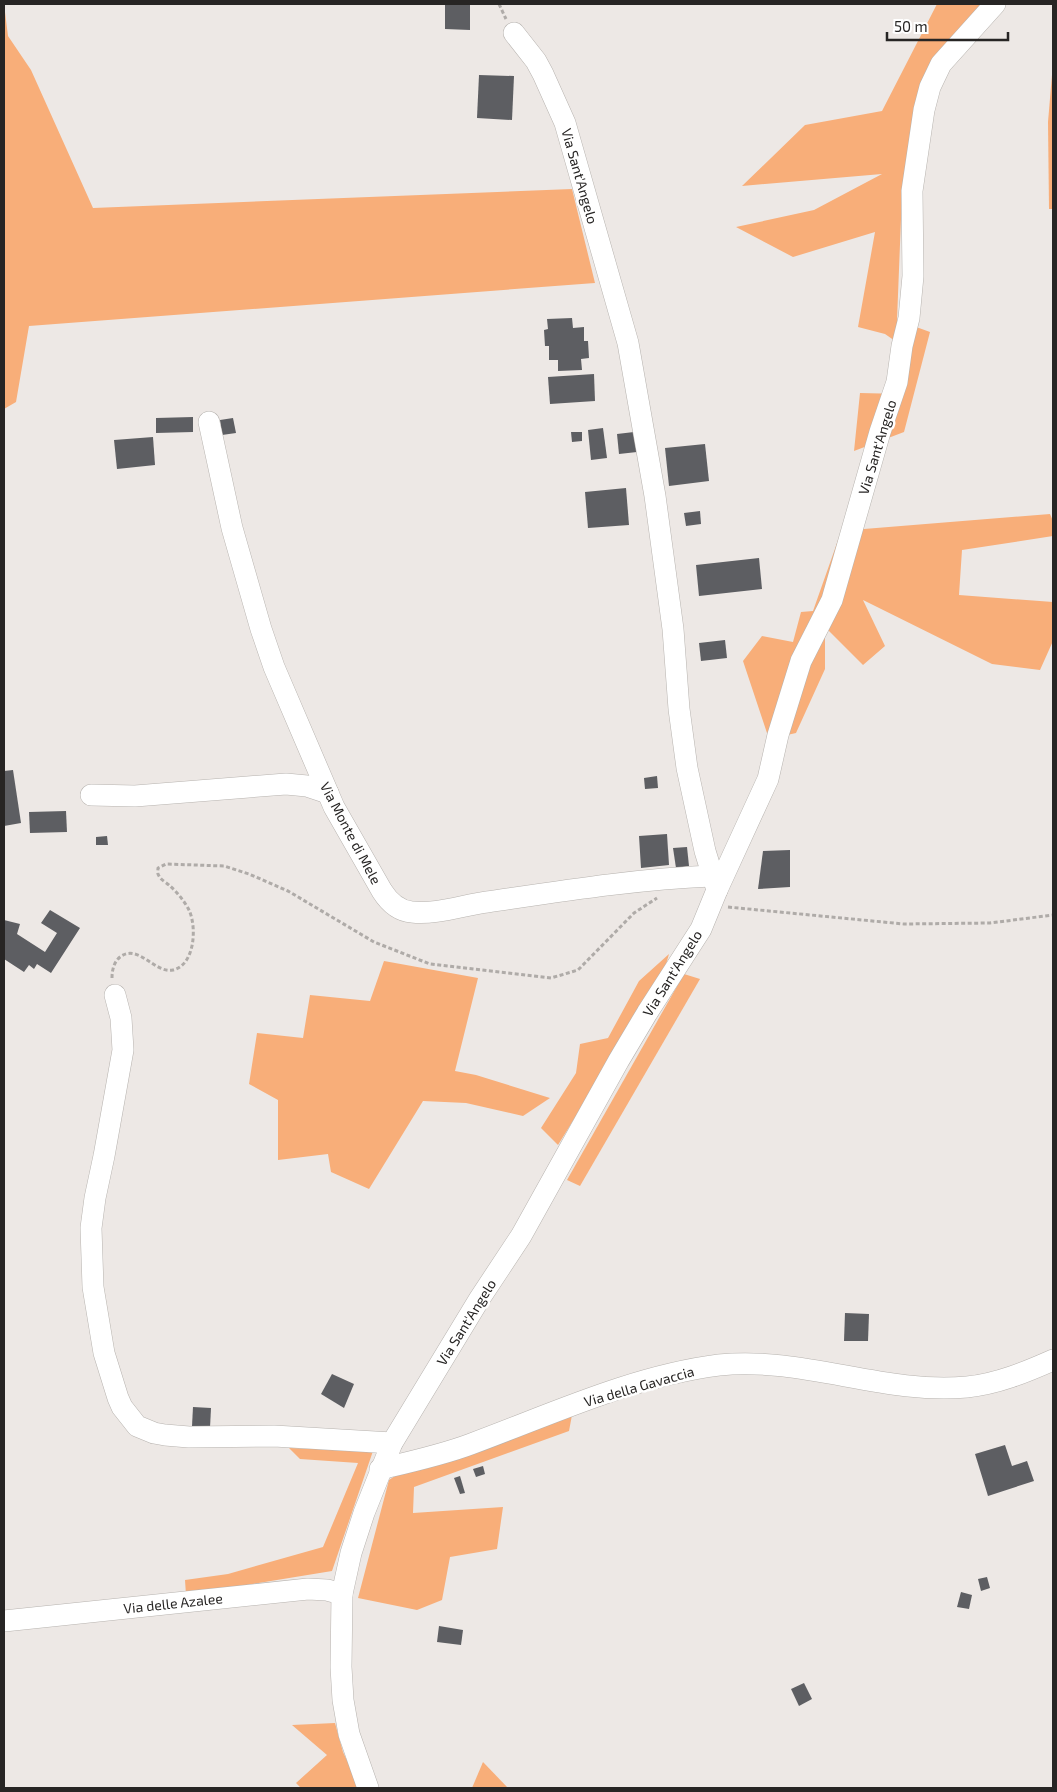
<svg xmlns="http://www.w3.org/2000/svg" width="1057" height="1792" font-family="'Exo 2',sans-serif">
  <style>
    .green { fill: #f8ae79 }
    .building { fill: #5d5e62 }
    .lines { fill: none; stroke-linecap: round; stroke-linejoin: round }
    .minor-casing { stroke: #b7b3af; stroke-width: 22 }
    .path { stroke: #afaba8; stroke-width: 3; stroke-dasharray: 4 2.5; stroke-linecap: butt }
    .minor { stroke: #fff; stroke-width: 21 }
    .labels { text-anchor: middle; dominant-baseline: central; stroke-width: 5; stroke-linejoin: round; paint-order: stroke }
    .street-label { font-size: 14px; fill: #272524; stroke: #fff }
  </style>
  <rect width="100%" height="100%" fill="#ede8e5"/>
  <g class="green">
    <path d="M4,4L8,36L31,70L93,208L572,189L595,283L29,326L16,402L4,409Z"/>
    <path d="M937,4H981L945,45L902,194L897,320L930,332L904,432L854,451L860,393L902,394L911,352L885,334L858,327L875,232L793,257L736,227L814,210L882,174L742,186L805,125L882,111Z"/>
    <path d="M1053,63V209H1049L1048,122Z"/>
    <path d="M1050,514L1053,521V536L962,550L959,595L1053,602V641L1040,670L992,664L863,600L885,646L863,665L825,627V669L796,733L769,739L743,661L762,636L793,642L801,612L813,611L843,526L864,529Z"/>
    <path d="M669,954L663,975L558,1145L541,1128L576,1073L580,1044L608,1038L639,981Z"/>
    <path d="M384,961L478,978L455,1071L476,1075L550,1098L523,1116L466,1103L423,1101L369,1189L331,1172L328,1154L278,1160V1100L249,1084L257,1033L303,1038L310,995L370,1001Z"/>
    <path d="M684,974L700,979L580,1186L567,1180Z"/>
    <path d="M572,1415L569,1431L414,1487L413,1513L503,1507L497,1549L450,1557L442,1600L417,1610L358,1598L389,1480L404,1470Z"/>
    <path d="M289,1448L373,1451L332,1571L186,1595L185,1580L228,1574L323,1547L358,1463L300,1459Z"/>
    <path d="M335,1723L343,1752L360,1788H301L296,1783L327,1755L292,1725Z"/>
    <path d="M483,1762L508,1788H472Z"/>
  </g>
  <g class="building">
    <path d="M445,4H470V30L445,29Z"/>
    <path d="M479,75L514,76L512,120L477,118Z"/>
    <path d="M572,318L573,328L584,327V341H588L589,358L581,359L582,370L558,371V360H549V346H545L544,330L548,329L547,319Z"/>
    <path d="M594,374L595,401L550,404L548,377Z"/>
    <path d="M193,417V432L156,433V418Z"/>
    <path d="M233,418L236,433L222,435L220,420Z"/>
    <path d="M603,428L607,458L591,460L588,430Z"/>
    <path d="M571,432H582V441L572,442Z"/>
    <path d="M634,432L637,452L619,454L617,434Z"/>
    <path d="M153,437L155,465L117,469L114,440Z"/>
    <path d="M705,444L709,481L669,486L665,448Z"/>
    <path d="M626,488L629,525L588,528L585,492Z"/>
    <path d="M700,511L701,524L686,526L684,513Z"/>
    <path d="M759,558L762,589L699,596L696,565Z"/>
    <path d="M725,640L727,658L701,661L699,643Z"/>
    <path d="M13,770L21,823L4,826V771Z"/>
    <path d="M657,776L658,788L645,789L644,778Z"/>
    <path d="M66,811L67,832L30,833L29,812Z"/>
    <path d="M667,834L669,865L641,868L639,836Z"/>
    <path d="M107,836L108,845H96V837Z"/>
    <path d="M687,847L689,866L676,868L673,848Z"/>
    <path d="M790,850V887L758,889L763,851Z"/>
    <path d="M50,910L80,928L51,973L37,964L34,969L29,965L24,972L4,959V920L20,924L17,934L45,952L57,933L41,923Z"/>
    <path d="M845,1313L869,1314L868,1341H844Z"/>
    <path d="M332,1374L354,1384L344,1408L321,1394Z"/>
    <path d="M193,1407L211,1408L210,1428L192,1426Z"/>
    <path d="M1005,1445L1012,1466L1027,1461L1034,1481L988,1496L975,1454Z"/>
    <path d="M483,1466L485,1474L476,1477L473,1469Z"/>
    <path d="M460,1476L465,1493L460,1494L454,1478Z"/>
    <path d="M987,1577L990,1588L981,1591L978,1579Z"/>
    <path d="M961,1592L972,1595L969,1609L957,1607Z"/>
    <path d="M439,1626L463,1630L461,1645L437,1642Z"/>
    <path d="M804,1683L812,1699L799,1706L791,1689Z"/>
  </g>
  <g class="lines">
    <defs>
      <g id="minor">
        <path d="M514,33L536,61L543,74L565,123L628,343L655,496L673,629L679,709L687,768L705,851L717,890"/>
        <path d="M209,422L232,528L261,629L274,667L334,807L382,891C389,902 399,911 412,912C435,915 464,905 487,902C562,891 637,879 711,876"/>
        <path d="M91,795L135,796L286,784L307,786L328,793"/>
        <path d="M115,995L121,1018L123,1050L104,1156L95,1198L91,1228L93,1287L104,1353L118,1398L122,1407L137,1426L154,1433L165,1435L189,1437L274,1436L392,1443"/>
        <path d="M380,1469C410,1462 442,1455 471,1444C552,1414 633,1376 719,1365C803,1356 884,1395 967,1387C997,1384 1026,1372 1053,1360"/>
        <path d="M4,1621L308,1589L327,1590L342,1594"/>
        <path d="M368,1788L349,1734L343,1700L341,1667L342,1594L351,1553L364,1513L392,1443L480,1298L521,1236L619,1060L647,1013L701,929L717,890L768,779L778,735L801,661L832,600L880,432L897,382L902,346L909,318L913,276L912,191L924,110L930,87L941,64L995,4"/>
      </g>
    </defs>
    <use href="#minor" class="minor-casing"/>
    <g class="path">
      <path d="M499,4L506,19"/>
      <path d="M728,907L904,924L990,923L1053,915"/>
      <path d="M112,978C112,970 114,962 120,957C138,943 155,974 173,970C195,965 197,927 189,910C185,902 177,892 170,886C167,883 161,880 159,876C157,873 158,871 158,868L166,864L224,866L249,874L288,891L374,942L430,964L551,978L578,970L634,913L657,898"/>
    </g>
    <use href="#minor" class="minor"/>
  </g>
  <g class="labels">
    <g class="street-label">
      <text transform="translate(580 176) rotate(74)">Via Sant'Angelo</text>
      <text transform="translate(877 447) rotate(-73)">Via Sant'Angelo</text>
      <text transform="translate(351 833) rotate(62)">Via Monte di Mele</text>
      <text transform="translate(672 973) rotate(-58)">Via Sant'Angelo</text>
      <text transform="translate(466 1322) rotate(-58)">Via Sant'Angelo</text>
      <text transform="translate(639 1386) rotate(-16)">Via della Gavaccia</text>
      <text transform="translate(173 1603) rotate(-6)">Via delle Azalee</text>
    </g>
  </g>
  <rect width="1057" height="1792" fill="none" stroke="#272524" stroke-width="10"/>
  <path d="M887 32v8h121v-8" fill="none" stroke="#272524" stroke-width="2.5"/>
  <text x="894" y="32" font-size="15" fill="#272524" stroke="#ffffff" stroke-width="4" paint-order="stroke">50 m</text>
</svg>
